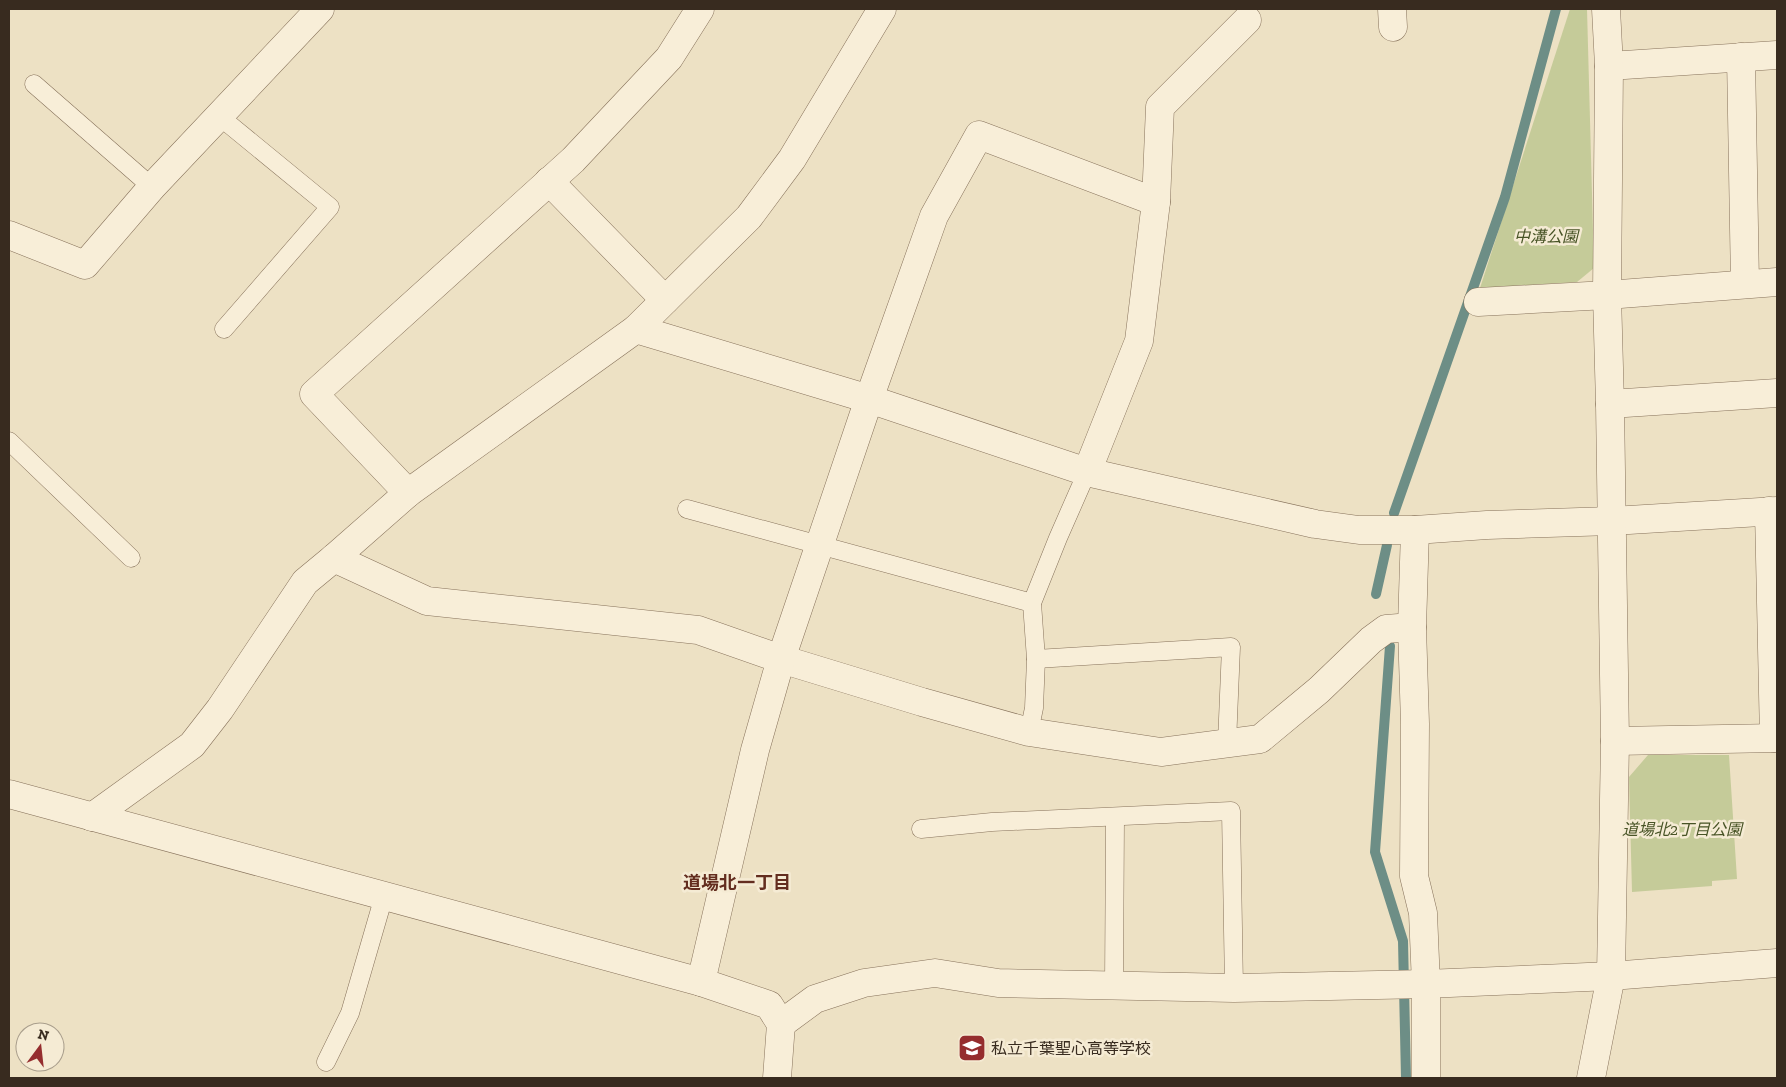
<svg xmlns="http://www.w3.org/2000/svg" width="1786" height="1087" font-family="'Zilla Slab','Noto Sans JP',serif">
  <style>
    .green { fill: #c5cb99 }
    .lines { fill: none; stroke-linecap: round; stroke-linejoin: round }
    .stream { stroke: #6d8e86; stroke-width: 10 }
    .service-casing { stroke: #87725b; stroke-width: 19 }
    .minor-casing { stroke: #87725b; stroke-width: 29 }
    .service { stroke: #f8eed8; stroke-width: 18 }
    .minor { stroke: #f8eed8; stroke-width: 28 }
    .labels { text-anchor: middle; dominant-baseline: central; stroke-width: 5; stroke-linejoin: round; paint-order: stroke }
    .park-label { font-size: 16px; font-style: italic; fill: #485426; stroke: #f5ebd4 }
    .poi-label { font-size: 16px; fill: #382b1f; stroke: #f5ebd4; text-anchor: start }
    .neighbourhood-label { font-size: 18px; font-weight: bold; fill: #632d1f; stroke: #f5ebd4 }
  </style>
  <rect width="100%" height="100%" fill="#ede1c4"/>
  <g class="green">
    <path d="M1570,9H1587L1594,268L1577,282L1480,288Z"/>
    <path d="M1648,755H1729L1737,879L1712,881V886L1632,892L1629,777Z"/>
  </g>
  <g class="lines">
    <g class="stream">
      <path d="M1394,513L1505,197L1556,9"/>
      <path d="M1376,594L1387,545"/>
      <path d="M1390,646L1375,852L1403,941L1406,1078"/>
    </g>
    <defs>
      <g id="service">
        <path d="M34,84L152,187"/>
        <path d="M219,116L330,207L224,329"/>
        <path d="M9,441L131,558"/>
        <path d="M687,509L1032,603"/>
        <path d="M1036,659L1231,647L1227,743"/>
        <path d="M1029,732L1034,708L1036,659L1032,603L1058,538L1087,472"/>
        <path d="M921,829L992,822L1231,811L1234,988"/>
        <path d="M1114,987L1115,817"/>
        <path d="M326,1062L350,1013L384,896"/>
      </g>
      <g id="minor">
        <path d="M1392,9L1393,27"/>
        <path d="M1741,57L1745,284"/>
        <path d="M1609,66L1777,55"/>
        <path d="M549,181L665,300"/>
        <path d="M9,235L85,265L152,187L320,9"/>
        <path d="M1478,302L1607,295L1777,282"/>
        <path d="M636,329L869,399L1087,472L1315,524L1359,530H1415L1487,525L1612,521L1777,511"/>
        <path d="M1610,404L1777,393"/>
        <path d="M1087,472L1139,341L1156,202L1160,107L1247,20"/>
        <path d="M408,493L314,394L573,160L669,58L700,9"/>
        <path d="M1769,511L1774,738"/>
        <path d="M1415,530L1412,627L1415,724L1414,876L1423,913L1426,984V1078"/>
        <path d="M334,558L427,601L698,630L781,659L922,702L1029,732L1161,752L1260,739L1319,690L1371,640L1386,629L1412,627"/>
        <path d="M1615,741L1777,738"/>
        <path d="M9,794L701,982"/>
        <path d="M92,817L192,745L220,709L305,582L334,558L408,493L636,329L749,217L792,159L882,9"/>
        <path d="M781,1024L815,999L864,983L935,973L998,983L1234,988L1426,984L1611,976L1777,963"/>
        <path d="M777,1078L781,1024L769,1005L701,982L755,750L781,659L869,399L934,216L979,135L1156,202"/>
        <path d="M1591,1078L1611,976L1615,741L1610,404L1607,295L1609,66L1606,9"/>
      </g>
    </defs>
    <use href="#service" class="service-casing"/>
    <use href="#minor" class="minor-casing"/>
    <use href="#service" class="service"/>
    <use href="#minor" class="minor"/>
  </g>
  <defs>
    <symbol id="school-square" viewBox="-11 -11 22 22"><rect x="-9" y="-9" width="18" height="18" rx="4" fill="#952d2e" stroke="#f5ebd4"/><path d="M0-5L7-2L0 1L-7-2ZM-4 1L0 2.5L4 1V4Q0 6-4 4Z" fill="#fff"/></symbol>
  </defs>
  <g fill-rule="evenodd">
    <use href="#school-square" x="956" y="1032" width="32" height="32"/>
  </g>
  <g class="labels">
    <g class="park-label">
      <text x="1546" y="236">中溝公園</text>
      <text x="1682" y="829">道場北2丁目公園</text>
    </g>
    <g class="poi-label">
      <text x="991" y="1048">私立千葉聖心高等学校</text>
    </g>
    <g class="neighbourhood-label">
      <text x="737" y="883">道場北一丁目</text>
    </g>
  </g>
  <rect width="1786" height="1087" fill="none" stroke="#382b1f" stroke-width="20"/>
  <g transform="translate(40 1047) rotate(15)"><circle r="24" fill="#f5ebd4" stroke="#a99e8c"/>
  <path d="M0-4L9 19L0 12L-9 19Z" fill="#952d2e"/>
  <text y="-8" font-size="14" font-weight="bold" text-anchor="middle" fill="#382b1f">N</text>
  </g>
</svg>
